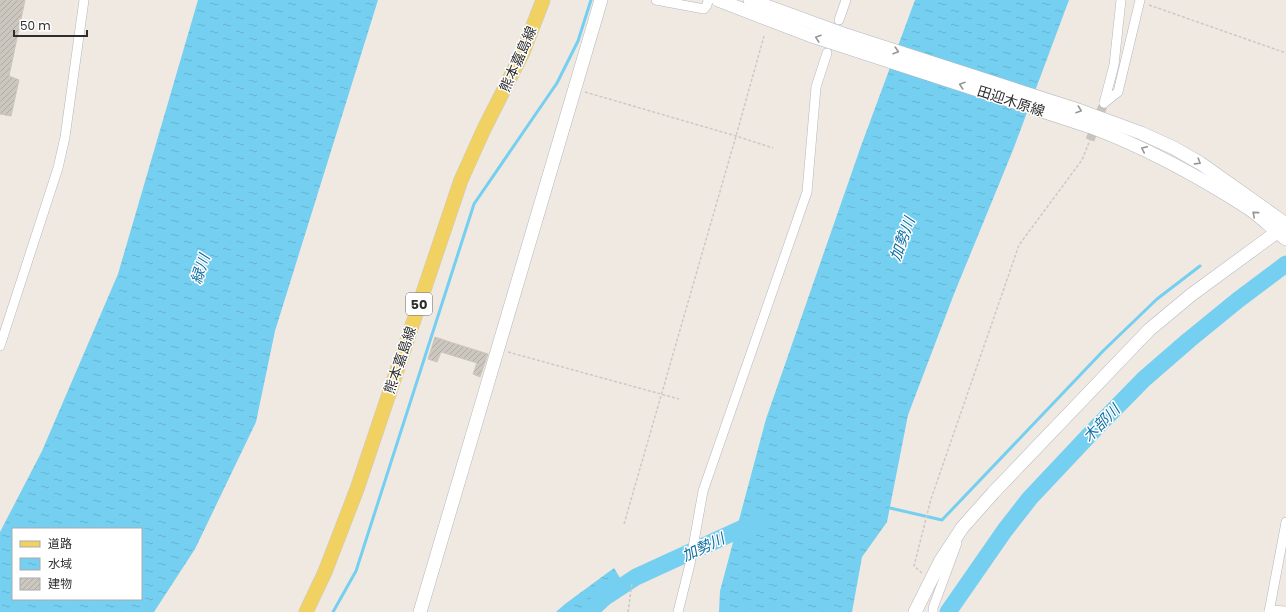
<svg xmlns="http://www.w3.org/2000/svg" width="1286" height="612" font-family="Poppins,'Noto Sans JP',sans-serif">
  <style>
    .water { fill: url(#water-ripples); fill-rule: evenodd }
    .lines { fill: none; stroke-linecap: round; stroke-linejoin: round }
    .stream { stroke: #75cff0; stroke-width: 3 }
    .river { stroke: #75cff0; stroke-width: 17 }
    .building { fill: url(#building-hatch); stroke: #cbc5ba }
    .street-tunnel { stroke: #c8c4bd; stroke-width: 9; stroke-dasharray: 9 4.5; stroke-linecap: butt }
    .street-casing { stroke: #b4b7c1; stroke-width: 10 }
    .secondary-casing { stroke: #b4b7c1; stroke-width: 14 }
    .primary-casing { stroke: #c9c9c9; stroke-width: 15 }
    .path { stroke: #c9c9c9; stroke-width: 1.5; stroke-dasharray: 3 2; stroke-linecap: butt }
    .street { stroke: #fff; stroke-width: 9 }
    .secondary { stroke: #fff; stroke-width: 13 }
    .primary { stroke: #f2d163; stroke-width: 14 }
    .oneway { stroke: #969696 }
    .labels { text-anchor: middle; dominant-baseline: central; stroke-width: 3; stroke-linejoin: round; paint-order: stroke }
    .shield { fill: #fff; stroke: #6d6d6d; stroke-width: 1 }
    .shield-label { font-size: 13px; font-weight: bold; fill: #2e2e2e }
    .street-label { font-size: 14px; fill: #2e2e2e; stroke: #fff }
    .water-label { font-size: 15px; font-style: italic; fill: #0d6fa3; stroke: #fff }
  </style>
  <defs>
    <pattern id="water-ripples" width="26" height="14" patternUnits="userSpaceOnUse"><rect width="26" height="14" fill="#75cff0"/><path d="M2 4q2-2 4 0t4 0M15 11q2-2 4 0t4 0" fill="none" stroke="#66b2ce"/></pattern>
    <pattern id="building-hatch" width="6" height="6" patternUnits="userSpaceOnUse"><rect width="6" height="6" fill="#cbc7bf"/><path d="M-1 1l2-2M0 6l6-6M5 7l2-2" fill="none" stroke="#afaba4"/></pattern>
  </defs>
  <rect width="100%" height="100%" fill="#efe9e1"/>
  <g class="water">
    <path d="M198,0H378L275,331L256,422L195,549L154,612H0V532L42,451L118,274ZM13,529H141V599H13Z"/>
    <path d="M915,0H1069L1013,150L954,294L908,415L887,522L862,557L852,612H719L720,591L766,419L861,146Z"/>
    <path d="M614,568L623,583L584,608L583,612H556L565,604Z"/>
  </g>
  <g class="lines">
    <g class="stream">
      <path d="M890,508L942,520L1103,351L1157,299L1200,266"/>
      <path d="M333,612L356,571L474,204L557,83L578,41L591,0"/>
    </g>
    <g class="river">
      <path d="M589,612L604,598L636,577L756,522"/>
      <path d="M948,612L1005,530L1030,498L1094,430L1144,379L1189,340L1238,300L1286,264"/>
    </g>
  </g>
  <g class="building">
    <path d="M0,0H25L9,76L19,80L11,116L0,114Z"/>
    <path d="M435,337L453,343L488,354L480,377L473,374L477,363L441,352L437,362L428,359Z"/>
  </g>
  <g class="lines">
    <path class="street-tunnel" d="M1090,140L1104,103"/>
    <defs>
      <g id="street">
        <path d="M656,0L704,9L707,5L708,0"/>
        <path d="M839,20L846,0"/>
        <path d="M1104,103L1118,92L1140,0"/>
        <path d="M1104,103L1114,65L1121,0"/>
        <path d="M0,346L58,168L65,137L84,0"/>
        <path d="M1269,610L1286,611"/>
        <path d="M678,612L690,564L703,491L807,192L816,87L827,53"/>
        <path d="M933,612V608L957,543"/>
        <path d="M1269,612L1286,522"/>
      </g>
      <g id="secondary">
        <path d="M718,0L809,35L1091,127C1147,148 1198,176 1248,208C1261,217 1273,229 1286,239"/>
        <path d="M750,0L846,35L1081,111L1141,133L1174,148L1200,163L1286,224"/>
        <path d="M420,612L601,0"/>
        <path d="M915,612L941,560L962,528L993,493L1149,330L1191,295L1277,232"/>
      </g>
      <path id="primary" d="M306,612L325,572L357,489L461,180L484,129L523,52L543,0"/>
    </defs>
    <use href="#street" class="street-casing"/>
    <use href="#secondary" class="secondary-casing"/>
    <use href="#primary" class="primary-casing"/>
    <g class="path">
      <path d="M1149,5L1286,53"/>
      <path d="M585,92L736,136L773,148"/>
      <path d="M508,352L679,399"/>
      <path d="M624,524L736,136L764,36"/>
      <path d="M922,573L914,566L931,499L1019,245L1082,160L1090,140"/>
      <path d="M628,612L632,583"/>
    </g>
    <use href="#street" class="street"/>
    <use href="#secondary" class="secondary"/>
    <use href="#primary" class="primary"/>
  </g>
  <defs><path id="oneway-chevron" d="M-2-3.5L2.5 0L-2 3.5" fill="none" stroke-width="1.6" stroke-linecap="round" stroke-linejoin="round"/></defs>
  <g class="oneway">
    <use href="#oneway-chevron" transform="translate(818 38) rotate(-161)"/>
    <use href="#oneway-chevron" transform="translate(896 51) rotate(18)"/>
    <use href="#oneway-chevron" transform="translate(962 85) rotate(-162)"/>
    <use href="#oneway-chevron" transform="translate(1079 110) rotate(19)"/>
    <use href="#oneway-chevron" transform="translate(1144 149) rotate(-155)"/>
    <use href="#oneway-chevron" transform="translate(1198 162) rotate(32)"/>
    <use href="#oneway-chevron" transform="translate(1255 214) rotate(-140)"/>
  </g>
  <g class="labels">
    <rect class="shield" x="406" y="293" width="26" height="22" rx="3"/>
    <g class="shield-label">
      <text x="419" y="304">50</text>
    </g>
    <g class="street-label">
      <text transform="translate(518 59) rotate(-66)">熊本嘉島線</text>
      <text transform="translate(1011 101) rotate(18)">田迎木原線</text>
      <text transform="translate(400 360) rotate(-71)">熊本嘉島線</text>
    </g>
    <g class="water-label">
      <text transform="translate(902 239) rotate(-70)">加勢川</text>
      <text transform="translate(200 269) rotate(-72)">緑川</text>
      <text transform="translate(1101 423) rotate(-46)">木部川</text>
      <text transform="translate(703 547) rotate(-25)">加勢川</text>
    </g>
  </g>
  <rect x="12" y="528" width="130" height="72" fill="#ffffff" stroke="#ababab"/>
  <rect x="20" y="541" width="20" height="6" fill="#f2d163" stroke="#ababab"/>
  <text x="48" y="548" font-size="12" fill="#2e2e2e">道路</text>
  <rect x="20" y="558" width="20" height="12" fill="url(#water-ripples)" stroke="#ababab"/>
  <text x="48" y="568" font-size="12" fill="#2e2e2e">水域</text>
  <rect x="20" y="578" width="20" height="12" fill="url(#building-hatch)" stroke="#ababab"/>
  <text x="48" y="588" font-size="12" fill="#2e2e2e">建物</text>
  <path d="M14 30v6h73v-6" fill="none" stroke="#2e2e2e" stroke-width="2"/>
  <text x="20" y="30" font-size="12" fill="#2e2e2e" stroke="#ffffff" stroke-width="3" paint-order="stroke">50 m</text>
</svg>
